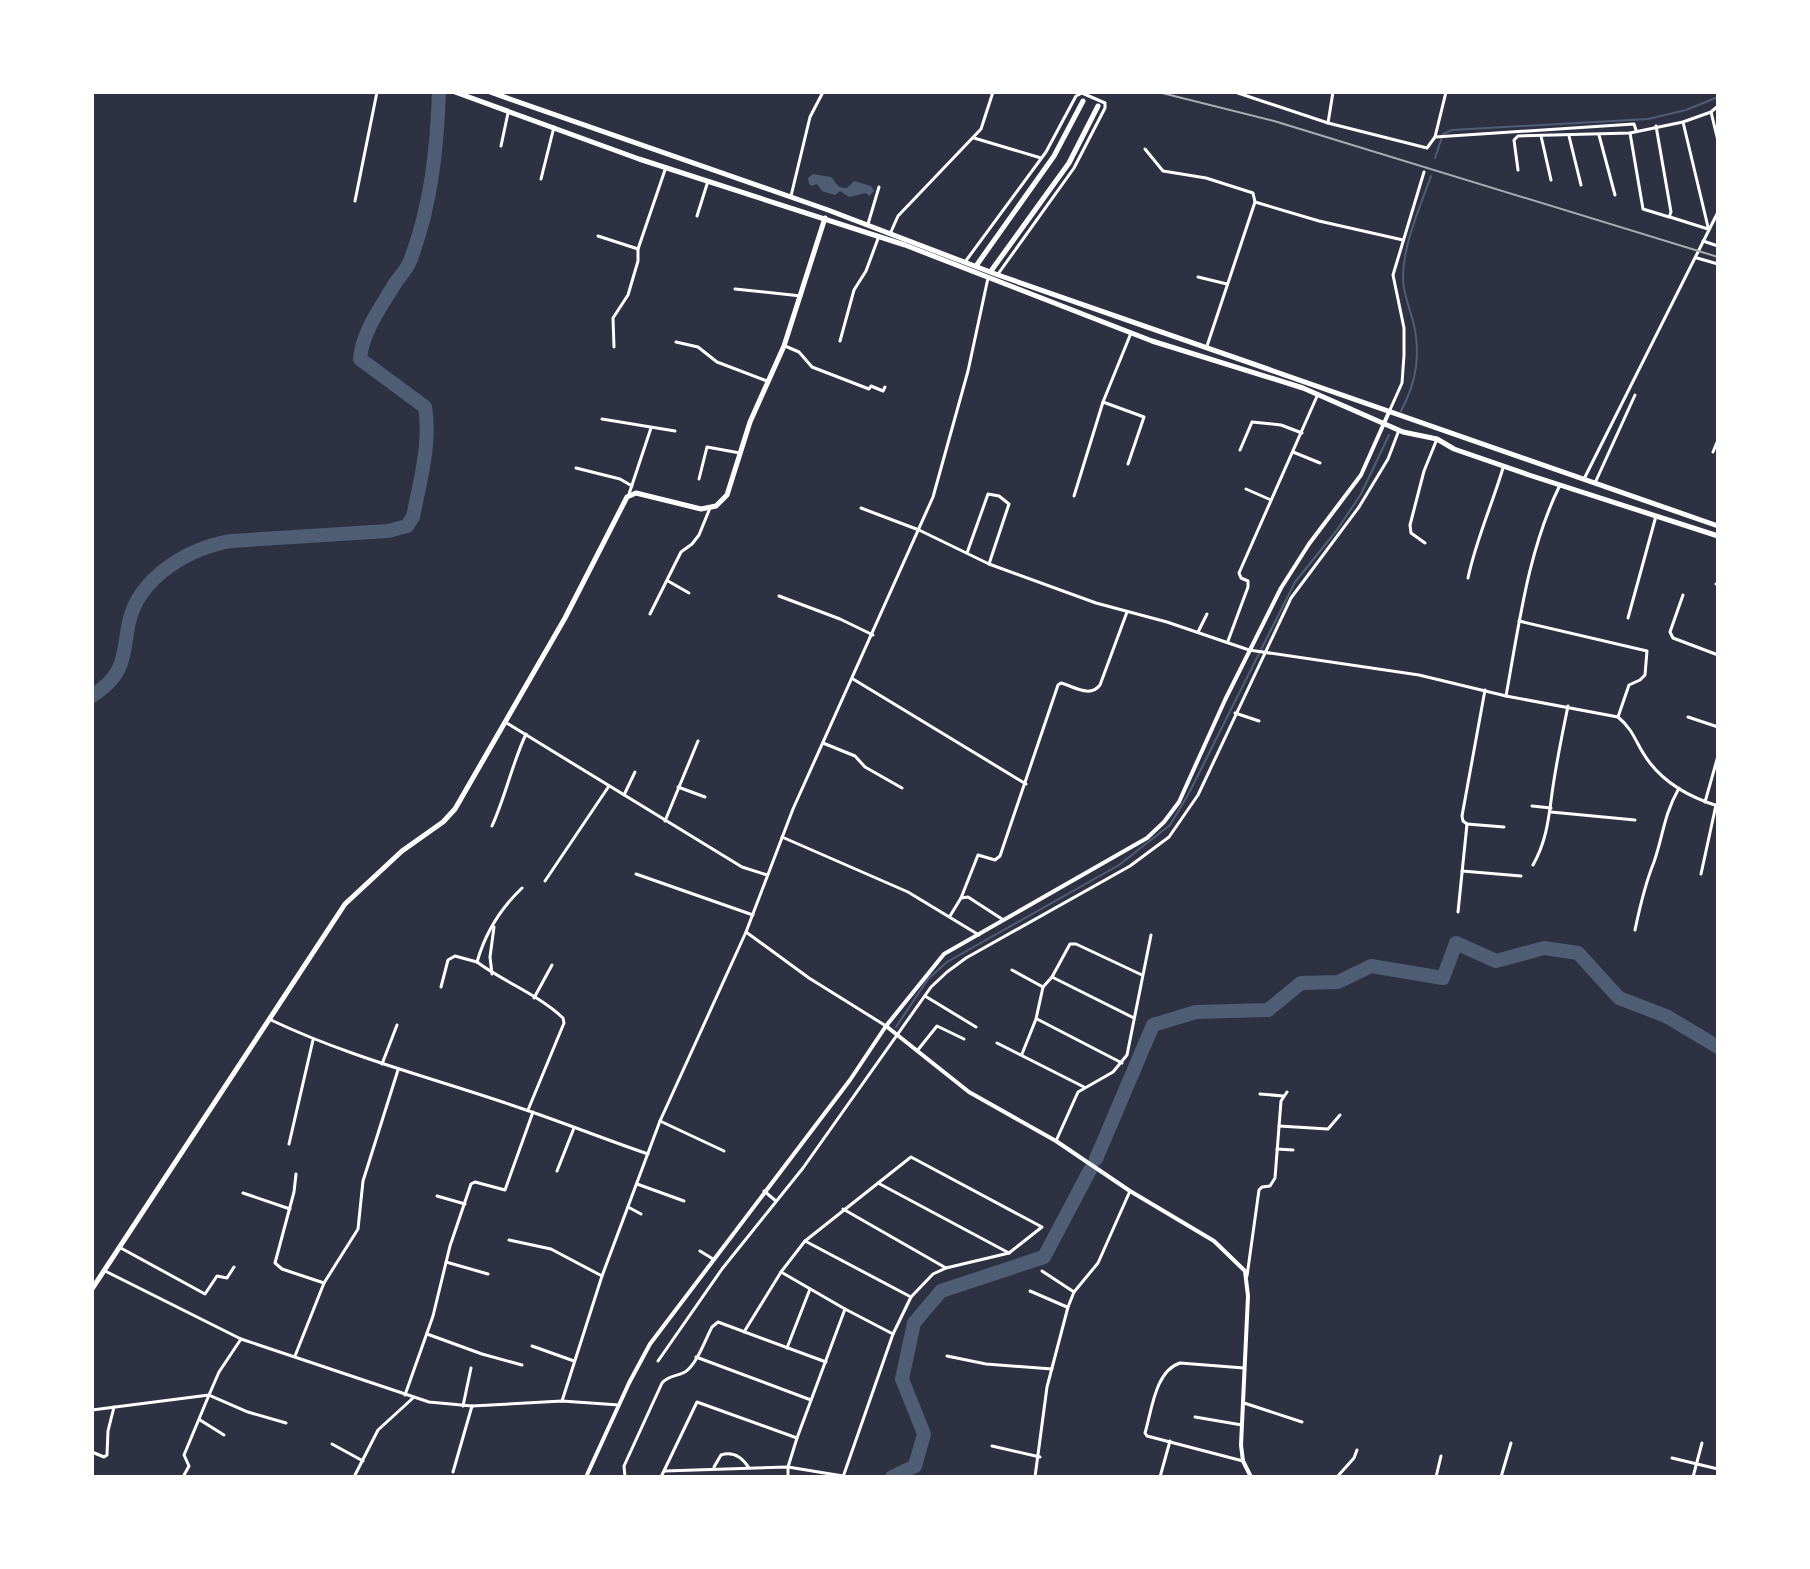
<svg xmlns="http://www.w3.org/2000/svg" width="1810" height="1569" font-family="'Source Sans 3',sans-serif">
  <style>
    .water { fill: #4f5d75 }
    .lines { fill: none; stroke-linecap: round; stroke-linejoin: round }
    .stream { stroke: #4f5d75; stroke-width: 2 }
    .river { stroke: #4f5d75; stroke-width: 14 }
    .minor { stroke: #fff; stroke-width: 3 }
    .tertiary { stroke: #fff; stroke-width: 4 }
    .secondary { stroke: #fff; stroke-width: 5 }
    .trunk { stroke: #fff; stroke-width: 5 }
    .rail { stroke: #abadb3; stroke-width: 2 }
  </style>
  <rect width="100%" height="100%" fill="#2d3142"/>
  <path class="water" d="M813,174L831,177C837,183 836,188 847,188L854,181L871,186L874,191L869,196L866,193L849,197L840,191L835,195L822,191L817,184L812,186L809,184L808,178Z"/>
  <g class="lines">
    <g class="stream">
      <path d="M1435,158L1443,134L1452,130L1648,119L1686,110L1718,97"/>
      <path d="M1401,411C1417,381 1421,353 1413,321C1409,306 1403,293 1403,278C1403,244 1420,207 1431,176"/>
      <path d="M896,1027L928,979L947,962L1119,865L1170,825L1189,793L1295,582L1337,530L1361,494L1389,435"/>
    </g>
    <g class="river">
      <path d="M92,696C126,674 122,658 129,622C139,577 189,548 231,541L388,531L407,526L413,517C420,481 431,443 425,407L360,359C362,332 382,305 396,282C401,275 407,269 410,261C431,207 437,149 439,92"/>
      <path d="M1096,1159L1153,1025L1196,1012L1268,1010L1301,983L1338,982L1371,966L1443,978L1456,943L1496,961L1544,948L1578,953L1619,998L1666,1016L1718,1047"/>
      <path d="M892,1477L915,1466L924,1434L902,1379L914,1323L941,1291L1044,1257L1090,1170"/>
    </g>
    <g class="minor">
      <path d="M1235,92L1328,123L1427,148L1435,137L1446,92"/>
      <path d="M1711,112L1718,141"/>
      <path d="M1683,122L1708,227"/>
      <path d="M1328,123L1333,92"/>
      <path d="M1630,133L1643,209L1669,217L1671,212L1656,126"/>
      <path d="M1599,135L1615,195"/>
      <path d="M1541,136L1551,180"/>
      <path d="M1569,136L1581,185"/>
      <path d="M1435,137L1634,124L1636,130"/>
      <path d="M974,138L1041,158"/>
      <path d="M501,146L508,113"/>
      <path d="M1145,149L1163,171L1206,178L1253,193L1255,202"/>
      <path d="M1518,170L1514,140L1518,136L1630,133L1683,122L1711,112L1718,106"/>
      <path d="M541,179L554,127"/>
      <path d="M791,196L810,117L823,92"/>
      <path d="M355,201L377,92"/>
      <path d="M697,216L708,181"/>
      <path d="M1670,217L1708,229"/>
      <path d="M868,224L879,187"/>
      <path d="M890,234L898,216L981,129L993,92"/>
      <path d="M598,236L638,249"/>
      <path d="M1703,241L1718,246"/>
      <path d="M1697,258L1718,264"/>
      <path d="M965,262L1046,152L1076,96L1082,93L1105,103V108L1074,168L998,274"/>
      <path d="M1198,277L1227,284"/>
      <path d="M735,289L801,296"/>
      <path d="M840,341L854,290L866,271L879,236"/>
      <path d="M676,342L698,347L717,362L767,381"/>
      <path d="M785,346L799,352L812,367L869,389L871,386L883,391L885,387"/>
      <path d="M1207,346L1255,202L1319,221L1403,240"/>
      <path d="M614,347L613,318L628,295L638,261V249L666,167"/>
      <path d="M1103,402L1144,417L1128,464"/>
      <path d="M1389,412L1402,383L1404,355V328L1393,275L1424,172"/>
      <path d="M602,419L675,431"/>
      <path d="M1240,450L1252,422L1281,425L1302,433"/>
      <path d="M1293,452L1320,463"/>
      <path d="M1713,452L1718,440"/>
      <path d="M576,468L620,479L632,486"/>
      <path d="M699,479L707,447L740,453"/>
      <path d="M1584,479L1718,212"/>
      <path d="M1595,483L1635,395"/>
      <path d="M1246,489L1271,500"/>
      <path d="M629,494L651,428"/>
      <path d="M1074,496L1103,402L1131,333"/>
      <path d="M861,508L919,530L989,564L1096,603L1167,622L1249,650L1419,675L1506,696L1618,717C1636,732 1636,746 1650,763C1667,785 1692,798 1718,806"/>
      <path d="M1425,543L1411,533L1410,525L1424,471L1437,439"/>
      <path d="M967,553L988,494L999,496L1009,504L989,564"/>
      <path d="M1468,578C1476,540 1492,505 1503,468"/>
      <path d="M668,581L689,593"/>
      <path d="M1716,584L1718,585"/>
      <path d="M1683,595L1670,632L1673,638L1718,655"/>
      <path d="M779,596L840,619L873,635"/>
      <path d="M650,614L681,552L692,544L699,535L710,508"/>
      <path d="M1628,618L1656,516"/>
      <path d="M1519,621L1647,651L1645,675L1640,680L1629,685L1618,717"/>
      <path d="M1198,632L1207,614"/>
      <path d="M1228,641L1248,587V581L1241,578L1239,573L1318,394"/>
      <path d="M853,679L1026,784"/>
      <path d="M1506,696C1519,625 1528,550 1560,485"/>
      <path d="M1235,713L1259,721"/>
      <path d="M1688,717L1718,727"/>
      <path d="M505,722L742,867L767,875"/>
      <path d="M823,743L855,756L865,767L902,788"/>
      <path d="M678,787L705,797"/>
      <path d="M624,795L635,772"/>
      <path d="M1705,802L1718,756"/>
      <path d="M1532,806L1551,808"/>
      <path d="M1551,812L1635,820"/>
      <path d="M665,821L698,741"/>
      <path d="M1467,824L1504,827"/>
      <path d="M492,826C506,795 512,764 526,734"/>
      <path d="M782,837L908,892L979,935"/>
      <path d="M1533,865C1549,837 1549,810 1554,780C1558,755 1563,730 1568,706"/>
      <path d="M1462,871L1521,876"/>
      <path d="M636,874L753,915"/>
      <path d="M1701,874L1716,805"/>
      <path d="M545,881L609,786"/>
      <path d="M522,888C501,908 485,934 477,962C504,982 539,995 563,1018L564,1023L528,1110"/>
      <path d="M961,898L968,897L1002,919"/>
      <path d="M1458,912L1467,824L1463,821L1462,816L1485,690"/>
      <path d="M950,916L961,898L978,855L995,860L1000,856L1058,685L1061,683C1075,687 1090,698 1100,685L1127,612"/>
      <path d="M1635,930C1640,906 1645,884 1654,862C1664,833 1663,817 1679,788"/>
      <path d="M746,932L809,978L886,1026"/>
      <path d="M1012,970L1043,987"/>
      <path d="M492,974L490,957L494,927"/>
      <path d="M1052,977L1134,1018"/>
      <path d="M441,987L448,960L455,956L477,962"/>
      <path d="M925,996L976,1027"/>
      <path d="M534,998L552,965"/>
      <path d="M1037,1019L1122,1063"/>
      <path d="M271,1020C353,1059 441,1080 526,1110C567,1124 607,1140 648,1154"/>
      <path d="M997,1043L1084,1087"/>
      <path d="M917,1051L937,1026L964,1039"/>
      <path d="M1022,1054L1036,1019L1043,987L1052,977L1070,944H1076L1142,975"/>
      <path d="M382,1064L397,1025"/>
      <path d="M1260,1094L1283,1096"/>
      <path d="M660,1121L724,1151"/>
      <path d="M1279,1126L1328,1129L1340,1115"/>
      <path d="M1056,1141L1078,1092L1113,1072L1127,1055L1151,935"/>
      <path d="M289,1144L313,1040"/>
      <path d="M1277,1149L1293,1150"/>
      <path d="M557,1171L574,1128"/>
      <path d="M296,1174L294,1192L275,1263L282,1269L324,1283"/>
      <path d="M878,1183L1009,1253"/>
      <path d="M637,1184L684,1201"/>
      <path d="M764,1191L776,1201"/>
      <path d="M243,1193L290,1209"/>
      <path d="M437,1196L465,1204"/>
      <path d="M628,1207L641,1214"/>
      <path d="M843,1209L946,1268"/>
      <path d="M509,1240L551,1249L602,1276"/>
      <path d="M805,1241L911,1297"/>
      <path d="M119,1247L205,1294L217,1276L227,1278L234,1267"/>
      <path d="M700,1251L713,1259"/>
      <path d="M446,1262L488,1274"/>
      <path d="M105,1271L241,1339"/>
      <path d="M1042,1271L1074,1292"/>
      <path d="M781,1272L845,1309L893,1334"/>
      <path d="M1247,1276L1259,1190L1262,1187L1270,1186L1275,1178L1281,1101L1287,1092"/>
      <path d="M1030,1291L1067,1307"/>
      <path d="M744,1332L781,1272L805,1241L911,1157L1042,1227L1009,1253L946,1268L933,1274L911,1297L893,1334L843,1477"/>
      <path d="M427,1334L482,1354L522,1365"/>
      <path d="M532,1346L574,1361"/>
      <path d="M787,1348L810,1289"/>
      <path d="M295,1356L324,1283L358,1229L363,1181L398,1070"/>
      <path d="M947,1356L986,1364L1052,1369"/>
      <path d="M696,1357L811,1400"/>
      <path d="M658,1361L722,1269L803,1168L931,987L947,972L966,958L1130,866L1169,837L1198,795L1291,598L1359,507L1388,459L1399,430"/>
      <path d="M405,1395L433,1316L450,1246L471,1184L475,1182L505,1190L533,1112"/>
      <path d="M562,1401L602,1276L660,1121L746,932L793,809L933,497L968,371L988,278"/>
      <path d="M1244,1403L1302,1422"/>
      <path d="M463,1406L471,1368"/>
      <path d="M92,1410L209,1395L219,1372L241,1339L429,1402L472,1406L562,1401L619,1405"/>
      <path d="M1195,1417L1242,1425"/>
      <path d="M200,1420L224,1435"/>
      <path d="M332,1444L363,1461"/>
      <path d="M992,1446L1040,1457"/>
      <path d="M92,1452L104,1457L107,1455L108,1431L114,1407"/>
      <path d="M1672,1458L1718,1469"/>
      <path d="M1243,1461L1147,1436L1145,1433C1152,1410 1155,1371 1180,1363L1244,1368"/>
      <path d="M714,1467L721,1455C733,1451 742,1457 749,1468"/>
      <path d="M665,1471L788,1467L843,1476"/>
      <path d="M453,1472L472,1406"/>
      <path d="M183,1477L189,1466L184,1455L209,1395L248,1412L286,1423"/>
      <path d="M354,1477L378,1430L413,1398"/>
      <path d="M625,1477L624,1466L662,1383C669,1375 676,1377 685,1372C697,1364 705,1340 712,1327L718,1322L826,1362"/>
      <path d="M661,1477L697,1402L797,1438"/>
      <path d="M788,1477V1467L797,1438L845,1309"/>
      <path d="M1035,1477L1047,1387L1068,1307L1074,1292L1098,1263L1130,1191"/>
      <path d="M1160,1477L1170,1441"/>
      <path d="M1337,1477L1354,1458L1357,1450"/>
      <path d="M1436,1477L1441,1456"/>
      <path d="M1501,1477L1511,1443"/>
      <path d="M1693,1477L1702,1443"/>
    </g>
    <g class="tertiary">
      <path d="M886,1026L969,1092L1056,1141L1130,1191L1214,1241L1245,1271L1248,1296L1241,1445L1243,1461L1251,1477"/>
      <path d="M586,1477L629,1383L650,1344L850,1080L886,1026L944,954L1147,838L1164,822L1179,802L1225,700L1281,588L1309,544L1361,475L1389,412"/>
    </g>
    <g class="secondary">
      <path d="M976,266L1054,156L1083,101"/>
      <path d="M991,271L1069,163L1098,106"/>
      <path d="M92,1289L345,904L402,851L443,822L455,809L565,618L627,497L636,493L701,509L716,506L727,495L750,422L784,346L825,218"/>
    </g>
    <g class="trunk">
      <path d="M455,92L639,159L905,245L1152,341L1303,388L1403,432L1437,439L1454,449L1529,475L1718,536"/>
      <path d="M490,92L828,210L998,275L1718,526"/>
    </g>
    <path class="rail" d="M1158,92L1274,121L1718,257"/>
  </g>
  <rect width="1810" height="1569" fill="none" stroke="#ffffff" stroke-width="188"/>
</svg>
